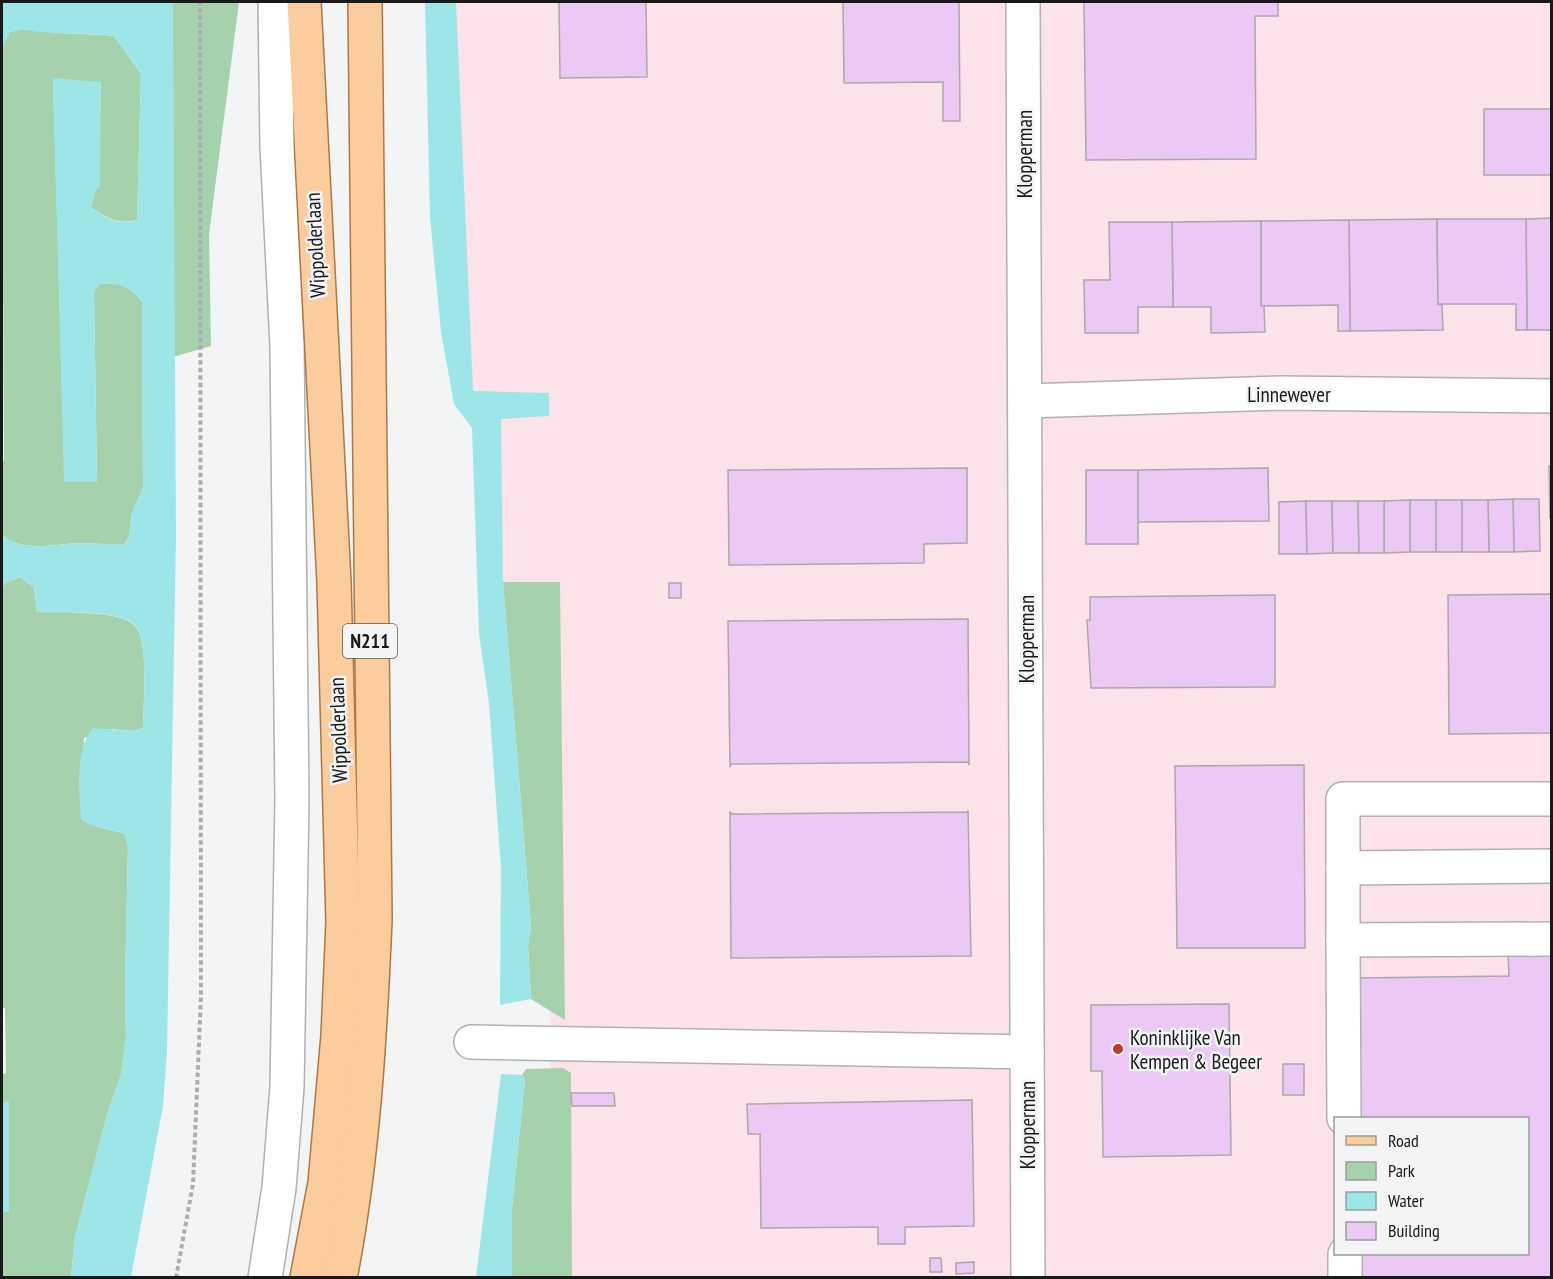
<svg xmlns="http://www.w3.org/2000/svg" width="1553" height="1279" font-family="'PT Sans Narrow',sans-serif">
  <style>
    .industrial { fill: #fce2e9; fill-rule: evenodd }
    .green { fill: #a6d1ad }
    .water { fill: #9de6e8 }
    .building { fill: #ecc8f4; stroke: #aaa8aa; stroke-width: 1.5 }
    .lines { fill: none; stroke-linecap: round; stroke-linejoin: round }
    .minor-casing { stroke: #afb1b3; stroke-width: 36 }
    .major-casing { stroke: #aa7944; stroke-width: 36 }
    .path { stroke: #acadaf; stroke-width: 4; stroke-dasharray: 4.5 3; stroke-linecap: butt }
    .minor { stroke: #fff; stroke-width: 33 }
    .major { stroke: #fbcd9c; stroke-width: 33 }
    .poi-dot { fill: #c5382e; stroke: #f2f4f6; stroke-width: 2 }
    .labels { text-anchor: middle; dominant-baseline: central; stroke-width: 5; stroke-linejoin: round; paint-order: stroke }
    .shield { fill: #f2f4f6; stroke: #5a5b5c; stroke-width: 1.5 }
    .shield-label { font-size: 20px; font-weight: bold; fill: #19191a }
    .street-label { font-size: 21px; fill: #19191a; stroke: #f2f4f6 }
    .poi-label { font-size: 21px; fill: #19191a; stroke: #f2f4f6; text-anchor: start }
  </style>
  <rect width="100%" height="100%" fill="#f2f4f6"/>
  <path class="industrial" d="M434,2H1551V1277H548L551,979L499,649L493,451L448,319ZM1336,1118H1528V1254H1336Z"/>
  <g class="green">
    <path d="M173,2H239L209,234L211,346L173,357Z"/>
    <path d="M28,28C49,35 89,33 114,36L141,74L137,220C118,225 108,218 91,208L95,191L53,79L65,482H97L94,292L99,284C118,281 131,286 142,302L143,488L132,513L129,535L124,545C108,544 91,543 75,543C50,545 22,552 2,535V462L4,461L2,47L10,32Z"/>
    <path d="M20,577L34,588L37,612C58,613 124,609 136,627C149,644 143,705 143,728L132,731L112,729L84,738L81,819C93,828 111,829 125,834L128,845L125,988L126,1036L121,1075L108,1111L75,1237L71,1277L2,1278V1212H9V1102L2,1103V1074L6,1073L5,1008H2V588L5,583Z"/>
    <path d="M503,582H560L565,1020L531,999L528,945L531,926Z"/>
    <path d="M563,1068L571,1073L572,1277L512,1278V1208L525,1079L522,1075L526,1069Z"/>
  </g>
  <g class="water">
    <path d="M2,2H173L176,536L167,1052L163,1106L131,1277H71L75,1237L108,1111L121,1075L126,1036L125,988L128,845L125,834C111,829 93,828 81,819C79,792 75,749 93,728L132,731L143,728C143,705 149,644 136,626C123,609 58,613 37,612L34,588L20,577L5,583L2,588V535C22,552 50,545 75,543C91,543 108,544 124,545L129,535L132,513L143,488L142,302C131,286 118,281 99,284L94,292L97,482H64L53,78L101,82L100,187L95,191L91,208C107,218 118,226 137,220L141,74L114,36C90,33 66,34 42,32C25,31 28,28 10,32L2,47Z"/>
    <path d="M425,2H456L473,391L549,393V416L501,419L503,582L531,926L528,945L531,999L500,1005L501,869L489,703L479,634L472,428L454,404L441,332L430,217Z"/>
    <path d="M501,1074L522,1075L525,1079L512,1208V1277H476Z"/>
    <path d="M9,1102V1212H2V1103Z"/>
  </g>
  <g class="building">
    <path d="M559,2H646L647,77L560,78Z"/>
    <path d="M843,2H959L960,121H943V82L844,83Z"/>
    <path d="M1084,2H1278V16H1255L1256,159L1086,160Z"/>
    <rect x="1484" y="109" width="68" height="66"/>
    <path d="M1552,218V330H1527L1526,219Z"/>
    <path d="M1437,219L1438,304L1442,305L1443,330L1350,331L1349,220Z"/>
    <path d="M1437,219H1526L1527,330H1516V304H1438Z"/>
    <path d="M1349,220L1350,331H1338V305L1261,306V221Z"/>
    <path d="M1261,221V306H1264L1265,332L1211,333V307H1173L1172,222Z"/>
    <path d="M1109,222H1172L1173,307H1138V333H1085L1084,280H1110Z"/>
    <path d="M1549,466H1552V518H1550Z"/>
    <path d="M967,468V543L924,544V563L729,565L728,470Z"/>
    <path d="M1268,468L1269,521L1138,522V470Z"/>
    <rect x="1086" y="470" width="52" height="74"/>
    <path d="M1513,499H1539L1540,551L1514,552Z"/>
    <path d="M1513,499L1514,552H1489L1488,500Z"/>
    <rect x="1410" y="500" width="26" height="52"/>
    <path d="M1410,500V552L1384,553V501Z"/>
    <rect x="1436" y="500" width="26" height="52"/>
    <path d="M1462,500H1488L1489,552H1462Z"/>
    <path d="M1306,501L1307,554H1279V502Z"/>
    <path d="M1306,501H1332L1333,553L1307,554Z"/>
    <path d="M1332,501H1358L1359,553H1333Z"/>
    <path d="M1358,501H1384V553H1359Z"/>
    <rect x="669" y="583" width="12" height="15"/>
    <path d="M1552,594V733L1449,734L1448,595Z"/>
    <path d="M1275,595V687L1091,688L1087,620H1090V597Z"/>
    <path d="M968,619L969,765L968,762L731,764L730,767L728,621Z"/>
    <path d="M1304,765L1305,948H1177L1175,766Z"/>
    <path d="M968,810L971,956L731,958L730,812L732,814L968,812Z"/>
    <path d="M1552,951V1278H1356V1254H1528V1118H1357L1356,978L1509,976L1508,952Z"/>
    <path d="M1229,1004L1231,1155L1103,1157L1102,1071H1091V1005Z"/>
    <rect x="1283" y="1064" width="21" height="31"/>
    <path d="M571,1093H614L615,1106H572Z"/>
    <path d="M972,1100L974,1226L905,1227V1244H878V1227L761,1228L760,1134H748L747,1104Z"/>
    <path d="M930,1258H941L942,1272H930Z"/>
    <path d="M974,1262V1273L956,1274V1263Z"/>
  </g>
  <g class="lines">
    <defs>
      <g id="minor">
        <path d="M1023,2L1028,1278"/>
        <path d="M1026,401L1280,393L1552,396"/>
        <path d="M1552,799H1343V940L1552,939"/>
        <path d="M1343,868L1552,866"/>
        <path d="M1343,940L1344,1118"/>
        <path d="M471,1042L1027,1052"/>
        <path d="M1345,1254V1278"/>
        <path d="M265,1278L279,1188L287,1087L292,800L287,346L277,147L275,2"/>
      </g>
      <g id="major">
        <path d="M304,2L334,582L343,922L338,1036L325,1183L307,1278"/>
        <path d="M340,1278C363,1159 370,1039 375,919L365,2"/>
      </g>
    </defs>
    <use href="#minor" class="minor-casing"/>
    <use href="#major" class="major-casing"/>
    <path class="path" d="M176,1278L193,1184L201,996L200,2"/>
    <use href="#minor" class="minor"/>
    <use href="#major" class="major"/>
  </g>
  <circle class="poi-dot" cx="1118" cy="1049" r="6"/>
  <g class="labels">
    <rect class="shield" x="343" y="624" width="54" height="34" rx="4.5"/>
    <g class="shield-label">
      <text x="370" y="641">N211</text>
    </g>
    <g class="street-label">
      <text transform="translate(1024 154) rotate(-90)">Klopperman</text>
      <text transform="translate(315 245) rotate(-93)">Wippolderlaan</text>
      <text x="1289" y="394">Linnewever</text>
      <text transform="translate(1026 639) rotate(-90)">Klopperman</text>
      <text transform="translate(338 730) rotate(-92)">Wippolderlaan</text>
      <text transform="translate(1027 1125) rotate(-90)">Klopperman</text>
    </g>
    <g class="poi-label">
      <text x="1130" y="1037">Koninklijke Van<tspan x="1130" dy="24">Kempen &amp; Begeer</tspan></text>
    </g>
  </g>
  <rect width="1553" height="1279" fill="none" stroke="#19191a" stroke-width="6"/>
  <rect x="1334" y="1117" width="195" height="138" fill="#f2f4f6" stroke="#9b9c9e" stroke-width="1.5"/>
  <rect x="1346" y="1136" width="30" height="9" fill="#fbcd9c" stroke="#9b9c9e" stroke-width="1.5"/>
  <text x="1388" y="1147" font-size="18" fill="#19191a">Road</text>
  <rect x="1346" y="1162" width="30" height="18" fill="#a6d1ad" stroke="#9b9c9e" stroke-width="1.5"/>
  <text x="1388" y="1177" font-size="18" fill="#19191a">Park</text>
  <rect x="1346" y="1192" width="30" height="18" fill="#9de6e8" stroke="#9b9c9e" stroke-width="1.5"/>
  <text x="1388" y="1207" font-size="18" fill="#19191a">Water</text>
  <rect x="1346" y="1222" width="30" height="18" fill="#ecc8f4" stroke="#9b9c9e" stroke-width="1.5"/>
  <text x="1388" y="1237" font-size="18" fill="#19191a">Building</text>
</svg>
